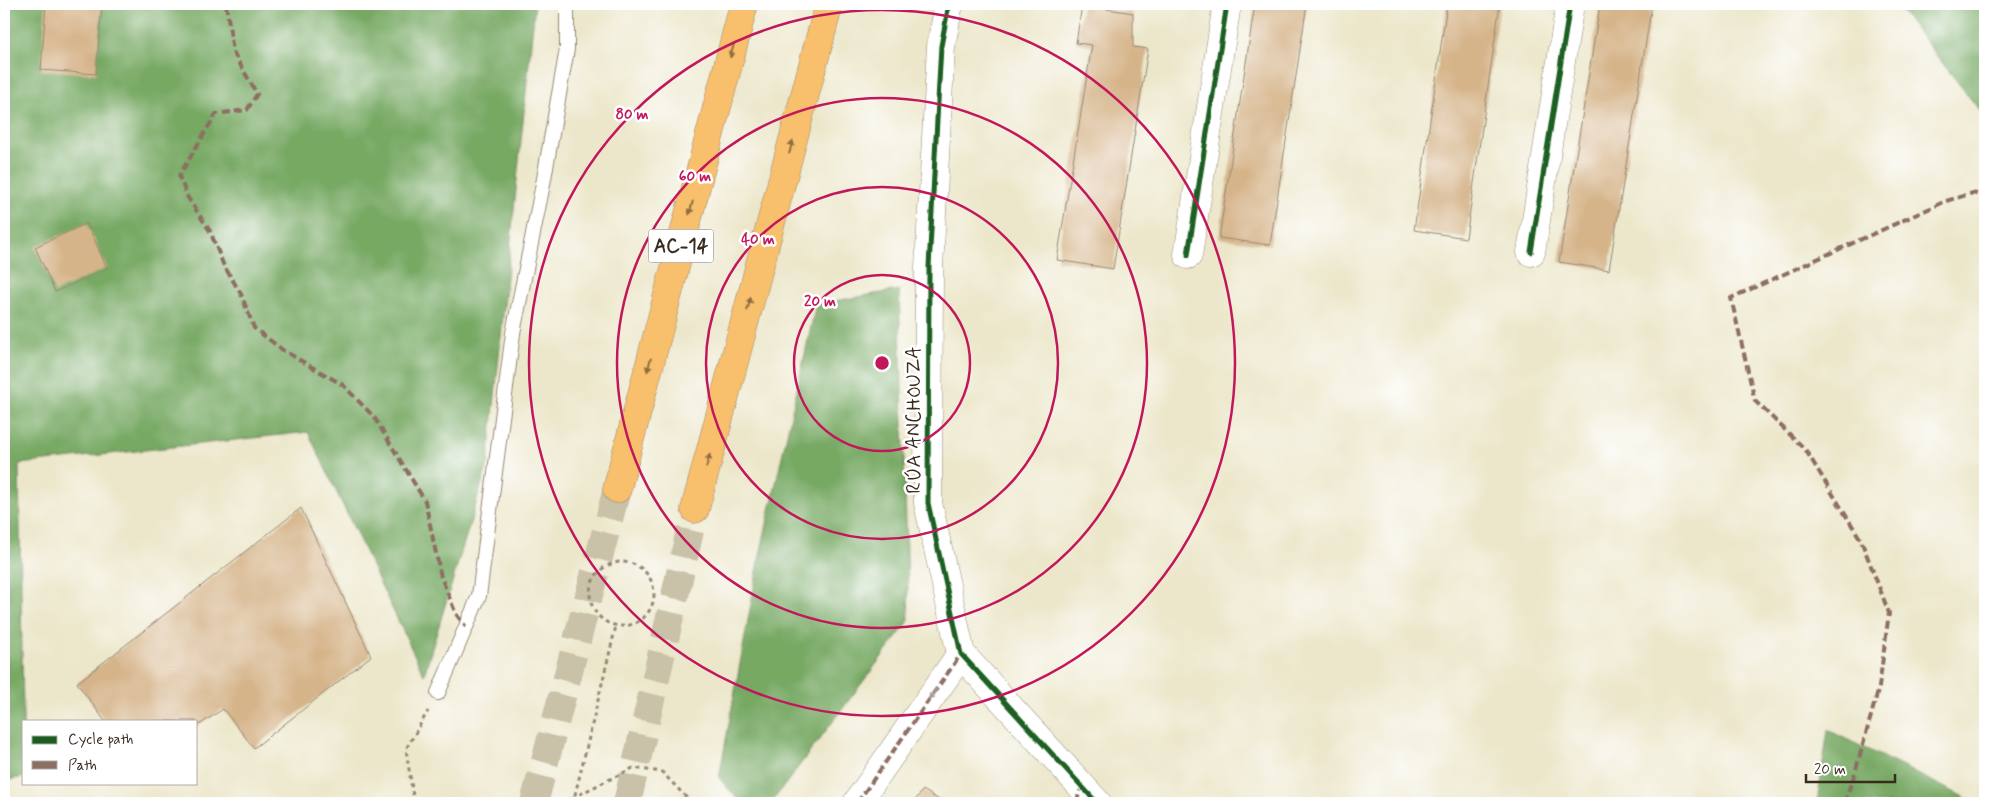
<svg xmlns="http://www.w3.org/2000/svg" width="1989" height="807" font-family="Mynerve,sans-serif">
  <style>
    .forest { fill: #77a964; stroke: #596a41 }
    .building { fill: #d5b489 }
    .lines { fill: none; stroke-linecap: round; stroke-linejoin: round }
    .highway-tunnel { stroke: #c9c1a8; stroke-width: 28; stroke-dasharray: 28 14; stroke-linecap: butt }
    .lane-casing { stroke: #948874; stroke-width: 16 }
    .street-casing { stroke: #948874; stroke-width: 29 }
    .highway-casing { stroke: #948874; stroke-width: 29 }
    .path { stroke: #948874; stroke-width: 3; stroke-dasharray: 4 4; stroke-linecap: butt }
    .lane { stroke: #fff; stroke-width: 14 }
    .street { stroke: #fff; stroke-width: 28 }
    .highway { stroke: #f8bf6c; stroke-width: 28 }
    .quiet { stroke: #8d6e63; stroke-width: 4; stroke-dasharray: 8 4; stroke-linecap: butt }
    .cycleway-casing { stroke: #fff; stroke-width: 8 }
    .cycleway { stroke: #1b5e20; stroke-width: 5 }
    .oneway { fill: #906d41 }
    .oneway2 { fill: #a79f9a }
    .ring { fill: none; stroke: #c2185b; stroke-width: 2.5 }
    .labels { text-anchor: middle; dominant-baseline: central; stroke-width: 5; stroke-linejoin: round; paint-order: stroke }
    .shield { fill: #fff; stroke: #766a62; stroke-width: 1 }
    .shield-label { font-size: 19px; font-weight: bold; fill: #3b2a1e }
    .street-label { font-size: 20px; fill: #3b2a1e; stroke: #fff }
    .centre { fill: #c2185b; stroke: #fff; stroke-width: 2.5 }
    .ring-label { font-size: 15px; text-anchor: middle; font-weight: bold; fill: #c2185b; stroke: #fff; stroke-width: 5; stroke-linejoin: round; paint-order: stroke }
  </style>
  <rect width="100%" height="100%" fill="#fff"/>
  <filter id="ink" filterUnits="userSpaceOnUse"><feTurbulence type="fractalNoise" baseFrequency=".02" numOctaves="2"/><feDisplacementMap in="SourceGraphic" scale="10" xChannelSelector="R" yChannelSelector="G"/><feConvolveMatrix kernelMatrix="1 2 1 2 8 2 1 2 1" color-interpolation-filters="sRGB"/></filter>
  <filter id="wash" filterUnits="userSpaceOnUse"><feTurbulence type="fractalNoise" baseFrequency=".0096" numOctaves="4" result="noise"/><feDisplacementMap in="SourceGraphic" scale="20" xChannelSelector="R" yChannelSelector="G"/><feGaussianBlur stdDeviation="1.12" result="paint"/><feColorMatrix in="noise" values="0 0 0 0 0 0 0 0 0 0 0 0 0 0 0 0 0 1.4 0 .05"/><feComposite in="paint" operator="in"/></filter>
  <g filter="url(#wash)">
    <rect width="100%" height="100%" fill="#ece7cb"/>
    <g class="forest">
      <path d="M4,4H535L488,464L424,675L308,432L19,464L24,777L4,781Z"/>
      <path d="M1903,4H1985V117L1899,8Z"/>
      <path d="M899,290L909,621L771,803H741L719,778L760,555L816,304Z"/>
      <path d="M1828,730L1976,803H1817Z"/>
    </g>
    <g id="blocks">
      <g class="building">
        <path d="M46,4H102L96,74L41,70Z"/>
        <path d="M1255,4H1307L1270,245L1219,238Z"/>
        <path d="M1447,4H1500L1466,238L1414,230Z"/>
        <path d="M1600,4H1652L1609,270L1559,262Z"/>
        <path d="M1082,5L1133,13V47L1148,49L1113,269L1057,260L1092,45L1076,43Z"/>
        <path d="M87,223L107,268L55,292L35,247Z"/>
        <path d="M301,508L371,656L254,748L223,709L196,727V721H105L77,683Z"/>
        <path d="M923,790L944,803H913Z"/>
      </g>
    </g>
  </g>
  <g filter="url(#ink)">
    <use href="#blocks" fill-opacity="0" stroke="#948874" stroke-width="1"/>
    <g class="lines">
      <g class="highway-tunnel">
        <path d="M534,803L617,489"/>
        <path d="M627,803L695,509"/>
      </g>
      <defs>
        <path id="lane" d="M438,693L479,596L513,333L543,184L567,49V4"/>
        <g id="street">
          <path d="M949,4L941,46L929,267L928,503L961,654L1097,803"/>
          <path d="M1531,252L1570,4"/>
          <path d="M1188,255L1227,4"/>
          <path d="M857,803L961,654"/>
        </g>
        <g id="highway">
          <path d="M617,489L744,4"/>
          <path d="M695,509L829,4"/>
        </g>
      </defs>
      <use href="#lane" class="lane-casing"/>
      <use href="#street" class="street-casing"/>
      <use href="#highway" class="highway-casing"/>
      <g class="path">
        <circle cx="622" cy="594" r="32"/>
        <path d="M414,803L406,749L428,711"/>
        <path d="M566,803L584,792L633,768L662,772L686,797V803"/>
        <path d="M573,803L616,626"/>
      </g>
      <use href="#lane" class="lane"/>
      <use href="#street" class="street"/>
      <use href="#highway" class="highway"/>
      <g class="quiet">
        <path d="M226,4L233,52L257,94L247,110L216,114L179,176L188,198L210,231L223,264L241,294L254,328L284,351L343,385L374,417L425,501L441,577L456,614L466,627"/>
        <path d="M857,803L961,654"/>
        <path d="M1076,803L1082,786"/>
        <path d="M1844,803L1855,773L1879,687L1889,613L1861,540L1805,449L1755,401L1731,298L1946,201L1973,193L1985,197"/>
      </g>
      <defs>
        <g id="cycleway">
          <path d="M949,4L941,46L929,267L928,503L961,654L1097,803"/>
          <path d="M1531,252L1570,4"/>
          <path d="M1188,255L1227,4"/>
        </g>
      </defs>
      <use href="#cycleway" class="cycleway-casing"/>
      <use href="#cycleway" class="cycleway"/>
    </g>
    <defs><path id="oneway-solid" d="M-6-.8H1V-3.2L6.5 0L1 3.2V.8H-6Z" transform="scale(1.25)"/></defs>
    <g class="oneway">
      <use href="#oneway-solid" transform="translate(732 51) rotate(105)"/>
      <use href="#oneway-solid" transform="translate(791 147) rotate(-75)"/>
      <use href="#oneway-solid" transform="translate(691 208) rotate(105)"/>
      <use href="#oneway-solid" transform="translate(749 304) rotate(-75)"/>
      <use href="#oneway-solid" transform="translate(649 365) rotate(105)"/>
      <use href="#oneway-solid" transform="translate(708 461) rotate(-75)"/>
    </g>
    <use class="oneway2" href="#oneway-solid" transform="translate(933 694) rotate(125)"/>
  </g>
  <g class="ring">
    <circle cx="882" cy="363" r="88"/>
    <circle cx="882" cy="363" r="176"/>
    <circle cx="882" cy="363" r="265"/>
    <circle cx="882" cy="363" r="353"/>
  </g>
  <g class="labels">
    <rect class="shield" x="648.5" y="229.5" width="65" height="33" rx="4"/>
    <g class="shield-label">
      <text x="681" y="246">AC-14</text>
    </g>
    <g class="street-label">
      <text transform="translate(914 420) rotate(-90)">RÚA ANCHOUZA</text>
    </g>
  </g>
  <circle cx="882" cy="363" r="8" class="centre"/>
  <g class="ring-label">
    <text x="632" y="119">80 m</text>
    <text x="695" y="181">60 m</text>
    <text x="758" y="244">40 m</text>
    <text x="820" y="306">20 m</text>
  </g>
  <rect width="1989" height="807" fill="none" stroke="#fff" stroke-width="20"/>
  <rect x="22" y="720" width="175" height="65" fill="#ffffff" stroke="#b1aaa5"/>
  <rect x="32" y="736" width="25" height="8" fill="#1b5e20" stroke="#b1aaa5"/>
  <text x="68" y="744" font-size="15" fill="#3b2a1e">Cycle path</text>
  <rect x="32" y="761" width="25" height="8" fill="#8d6e63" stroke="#b1aaa5"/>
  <text x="68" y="770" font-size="15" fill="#3b2a1e">Path</text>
  <path d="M1806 774v8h89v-8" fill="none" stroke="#3b2a1e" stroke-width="2.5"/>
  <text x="1814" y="774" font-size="15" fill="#3b2a1e" stroke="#ffffff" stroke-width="4" paint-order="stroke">20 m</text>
</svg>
